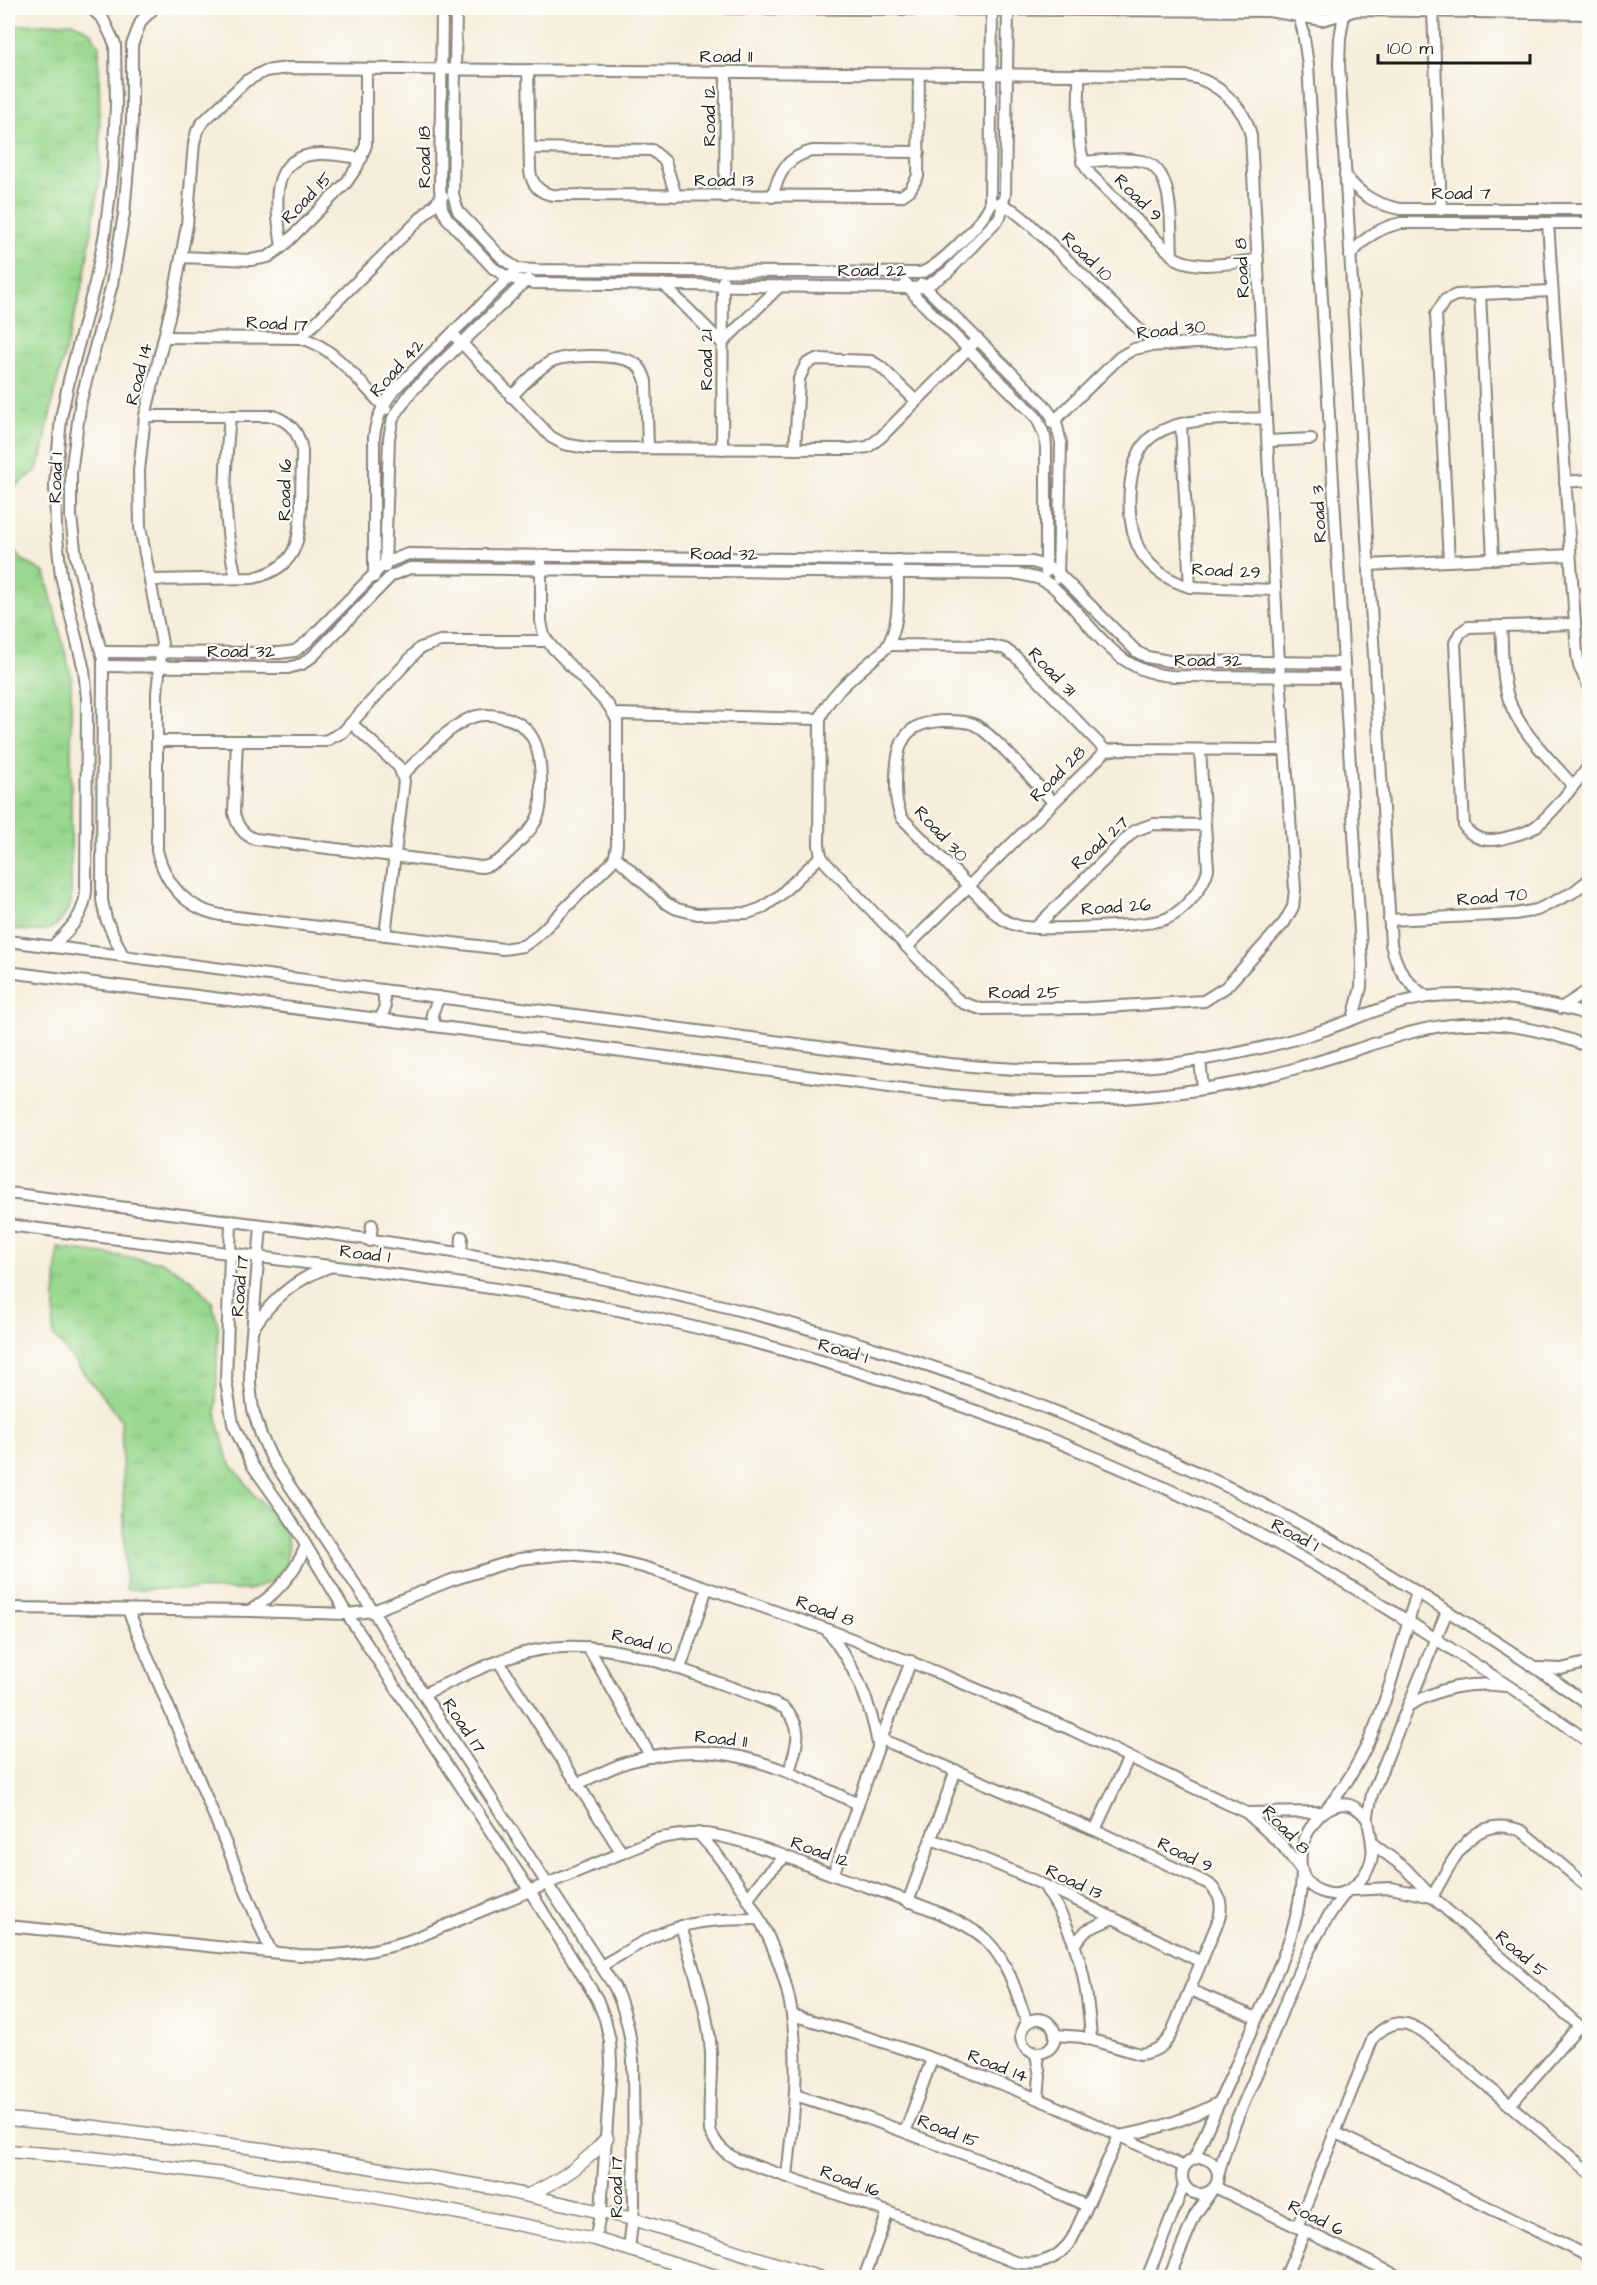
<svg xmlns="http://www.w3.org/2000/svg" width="1597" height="2285" font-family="'Architects Daughter',sans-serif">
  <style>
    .park { fill: url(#park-tufts); stroke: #5a7a55; stroke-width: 1.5 }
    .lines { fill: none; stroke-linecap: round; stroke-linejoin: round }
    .minor-casing { stroke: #89847b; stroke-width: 14 }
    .tertiary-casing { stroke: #89847b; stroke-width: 15 }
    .minor { stroke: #fff; stroke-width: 10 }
    .tertiary { stroke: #fff; stroke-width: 12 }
    .labels { text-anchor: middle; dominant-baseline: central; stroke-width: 4.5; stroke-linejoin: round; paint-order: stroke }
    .street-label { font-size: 18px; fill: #1c1c1c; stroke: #fdfcf7 }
  </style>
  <defs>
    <pattern id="park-tufts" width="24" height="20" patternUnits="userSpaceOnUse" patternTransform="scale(1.5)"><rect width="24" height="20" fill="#99d88e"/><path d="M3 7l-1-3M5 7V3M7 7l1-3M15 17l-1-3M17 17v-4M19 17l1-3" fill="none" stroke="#83b97a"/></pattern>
  </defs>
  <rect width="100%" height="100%" fill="#fdfcf7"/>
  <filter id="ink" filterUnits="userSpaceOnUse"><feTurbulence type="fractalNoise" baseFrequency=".0167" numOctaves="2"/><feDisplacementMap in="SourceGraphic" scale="12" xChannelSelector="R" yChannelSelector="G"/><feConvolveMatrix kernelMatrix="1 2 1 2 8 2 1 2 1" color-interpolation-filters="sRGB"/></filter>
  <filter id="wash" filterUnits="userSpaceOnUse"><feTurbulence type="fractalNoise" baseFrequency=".008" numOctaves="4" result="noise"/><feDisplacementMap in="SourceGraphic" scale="24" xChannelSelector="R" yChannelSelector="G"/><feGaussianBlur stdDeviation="1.35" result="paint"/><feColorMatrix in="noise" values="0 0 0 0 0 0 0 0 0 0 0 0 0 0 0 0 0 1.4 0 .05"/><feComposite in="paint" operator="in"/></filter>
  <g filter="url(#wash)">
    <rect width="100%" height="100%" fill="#f6edda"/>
    <g class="park">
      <path d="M73,22L92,33L99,47L100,177L84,279L54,394L42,456L36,471L13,488L8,502V26Z"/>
      <path d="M8,545L21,559L45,573L71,675V903C57,937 39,933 8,928Z"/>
      <path d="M58,1248L163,1262L192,1280L212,1302L218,1325L216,1414L228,1460L255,1496L282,1522L289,1545L285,1568L270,1582L249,1590L126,1589L121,1419L53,1335Z"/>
    </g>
  </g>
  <g filter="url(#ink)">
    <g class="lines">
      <defs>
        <g id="minor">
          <path d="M442,8L440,188L442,208L447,218L493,268L509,278L534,283L909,288L925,287L948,272L1000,217L1005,194L1008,10"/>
          <path d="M456,8L453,194L458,211L504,260L518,269L535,270L919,273C937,270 983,222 990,205L992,9"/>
          <path d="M726,8L1269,11L1322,20L1357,10L1590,14"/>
          <path d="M1297,8L1303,31L1308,65L1362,965L1361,987L1353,1019"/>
          <path d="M1345,8L1340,38L1339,64L1391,944C1396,968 1407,985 1428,997"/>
          <path d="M1433,11L1441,209"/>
          <path d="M528,70L530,171C532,185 540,193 553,195L901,196L910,190L918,176L919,74"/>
          <path d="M1079,75C1080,103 1073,154 1091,175L1175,258C1199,271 1231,262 1258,260"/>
          <path d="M530,148L652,150L665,161L676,196"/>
          <path d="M1082,162C1101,161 1123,157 1142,161C1176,168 1170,229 1172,255"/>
          <path d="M1345,175C1360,195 1375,204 1400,209H1590"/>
          <path d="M725,197L726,72"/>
          <path d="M772,197C779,173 786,157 812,151L919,152"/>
          <path d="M998,203L1013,210L1029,223L1155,345"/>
          <path d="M1548,223L1577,653L1579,666L1590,689"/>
          <path d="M282,247C277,211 265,156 319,154C333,153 348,157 362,158"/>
          <path d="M1350,256C1364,238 1378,228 1401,223H1590"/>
          <path d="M181,257L251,260L268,257L282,247L346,183L357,167L366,145V69"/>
          <path d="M906,283L916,297L1037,418L1045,437L1046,447V572"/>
          <path d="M663,284L722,343L780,286"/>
          <path d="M922,284L1044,405L1056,422L1061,443L1058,578"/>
          <path d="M1480,294L1493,559"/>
          <path d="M452,333L551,437L564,444L587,448L851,449L868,447L881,437L978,339"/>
          <path d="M165,337L300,338C332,344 363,386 386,409"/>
          <path d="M300,338L443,196"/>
          <path d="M511,397C523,385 535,371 550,362C565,354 623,353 637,365C642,369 644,375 646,381L648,448"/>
          <path d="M145,416H274C291,423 299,432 302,451C302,468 301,486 301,503C300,543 296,568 253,578L150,580"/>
          <path d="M230,416C224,477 222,518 236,578"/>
          <path d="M1266,418C1231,420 1185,415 1154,435C1123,454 1123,532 1145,558C1156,572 1173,582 1190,587L1275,590"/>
          <path d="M1052,423L1120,357L1134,349L1149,346L1262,339"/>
          <path d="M1181,425L1190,587"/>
          <path d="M1268,441L1311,439"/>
          <path d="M722,449L723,281"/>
          <path d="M795,449L799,379L806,364L816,359L871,361L881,367L916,401"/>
          <path d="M1565,482L1590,480"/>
          <path d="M541,556V621L544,636L552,647L609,706L617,720V845L615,856L611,863L535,938L523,946L503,949L220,915C186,908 166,885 157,851V693L162,644L140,527L139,471L145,416L174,296L187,225L194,143L197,131L203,122L246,81L265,71L288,68L1188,76C1216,80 1246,108 1251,136L1279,662L1295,889L1293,907L1284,923L1226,987L1204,1001L1087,1008L981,1009L963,1003L956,998L826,863L821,856L819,845L820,719C829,692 865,668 886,648C902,623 897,589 898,560"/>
          <path d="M1449,561L1436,314L1445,300L1456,295L1552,291"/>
          <path d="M1368,565L1570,555"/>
          <path d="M385,567L389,438L393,418L411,392L528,279"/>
          <path d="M374,577V436C377,416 384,402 397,387L514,273"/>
          <path d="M1575,624L1468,627L1460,633L1455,643L1464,826C1473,839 1485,842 1501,839C1511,836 1523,834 1532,829C1551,817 1575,783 1590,765"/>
          <path d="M1501,626C1503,650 1501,677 1509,700C1519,731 1552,761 1573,786"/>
          <path d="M888,645L992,646L1005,649L1016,657L1106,751"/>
          <path d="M102,652L280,653L295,651L308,641L385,563L408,554L1032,562L1046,566L1058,573L1137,652L1147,657L1169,661L1344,663"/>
          <path d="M104,666L275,668H288L302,664L313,656L391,576L410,568L1019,574L1040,579L1051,585C1092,621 1112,673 1173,676L1345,677"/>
          <path d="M615,714L820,719"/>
          <path d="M351,723L399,767L404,781L385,935"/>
          <path d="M157,741H325L343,732L420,648L440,641H547"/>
          <path d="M237,741L234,813C237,826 243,835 255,839L482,867C498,864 505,856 516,845C524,836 534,828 538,816C542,806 541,795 541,785C541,751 536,722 497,716C487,714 475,715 466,720C442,733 423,756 403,774"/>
          <path d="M1053,802C1036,784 993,733 973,724C965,721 955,721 946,721C903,721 896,744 896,782C896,795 896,806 902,818L996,914C1004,921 1014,926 1025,927C1048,930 1149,927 1168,918C1185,910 1204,887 1208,869L1200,750"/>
          <path d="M615,856L666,903L677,909L697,914L748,913L762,908L779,896L821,856"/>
          <path d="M1389,920L1515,914L1537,910L1572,893L1590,879"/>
          <path d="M1036,927L1134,831L1153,824L1205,825"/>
          <path d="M8,941L950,1064C1034,1073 1117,1073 1200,1060C1242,1053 1284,1044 1324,1030C1358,1018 1392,1002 1428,997C1467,991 1553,1001 1590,1016"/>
          <path d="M52,947C69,930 84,917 86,891L87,698L84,670L61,576L56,528L55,484L61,418L70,376L95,283L105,233L113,169L116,105L115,44L103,19L91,8"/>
          <path d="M907,947L1106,751L1118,749L1285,750"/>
          <path d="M123,956L106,919L102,900L103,659L76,557L71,517V473L81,400L112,284L124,214L132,121V45L141,21L154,8"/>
          <path d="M8,972L473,1031L941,1094C1039,1105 1135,1102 1232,1084C1273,1076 1314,1063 1355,1050C1386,1040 1418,1028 1451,1025C1498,1020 1546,1030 1590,1047"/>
          <path d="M1561,1008L1590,989"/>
          <path d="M380,1020L385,1008L383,990"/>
          <path d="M435,1026L432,1014L439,997"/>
          <path d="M1200,1059L1203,1089"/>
          <path d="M8,1193C203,1218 401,1239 594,1277C846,1328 1092,1411 1318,1533C1363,1557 1405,1585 1449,1612C1497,1642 1544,1672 1590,1706"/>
          <path d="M231,1222L226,1381L233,1424L252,1465L289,1517L347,1614L530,1891L597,1999L605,2019L610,2041L611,2064L601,2211L595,2239"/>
          <path d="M8,1225C123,1240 238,1254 353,1269C451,1282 549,1295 646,1316C837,1358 1038,1425 1214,1511C1293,1550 1368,1595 1442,1643C1492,1675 1542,1707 1590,1743"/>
          <path d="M261,1226L250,1357V1384L253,1410L261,1435L272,1459L373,1611L423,1694L614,1986C626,2011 631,2034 633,2061L634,2207L629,2249"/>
          <path d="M370,1241L372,1225"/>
          <path d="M461,1254L462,1237"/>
          <path d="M254,1327C273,1298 296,1279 329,1267"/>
          <path d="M8,1608L251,1611L347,1614L373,1611L452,1580L519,1559L567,1554L606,1558L643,1567L682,1579L826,1629L941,1674L1070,1729L1247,1813L1282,1845L1301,1870"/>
          <path d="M128,1610L271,1952"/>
          <path d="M251,1610C277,1594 294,1574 306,1546"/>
          <path d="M826,1629C854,1665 870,1700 878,1744"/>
          <path d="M588,1647L651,1757"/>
          <path d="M499,1662L622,1853"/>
          <path d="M1538,1668L1561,1669L1590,1662"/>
          <path d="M680,1669L707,1588"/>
          <path d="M423,1694C460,1678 499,1657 538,1650C600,1638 659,1661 716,1682C739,1690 762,1697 784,1708C806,1729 796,1746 789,1772"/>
          <path d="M1408,1706C1439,1688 1469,1681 1505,1686"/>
          <path d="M881,1739L1097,1831L1209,1884C1220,1894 1223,1904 1219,1919L1172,2032C1165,2046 1156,2052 1140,2054L1082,2037L1055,2035"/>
          <path d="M577,1784C594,1777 611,1767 628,1762C720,1735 777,1766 858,1804"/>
          <path d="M1327,1808C1380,1746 1394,1668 1417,1592"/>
          <path d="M1247,1813L1323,1812"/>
          <path d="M1368,1820C1328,1763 1265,1879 1326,1893C1340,1897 1353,1890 1362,1878C1378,1857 1372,1844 1368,1821C1367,1813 1371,1802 1372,1794L1447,1611"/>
          <path d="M1095,1830L1129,1757"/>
          <path d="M698,1833C744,1882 782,1948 792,2015C800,2069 793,2123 787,2176"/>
          <path d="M931,1839C1024,1871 1113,1918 1201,1962"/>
          <path d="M1373,1844L1405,1868L1432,1897L1590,2035"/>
          <path d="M833,1875L879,1745L911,1661"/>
          <path d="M1045,1887C1079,1939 1087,1978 1091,2039"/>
          <path d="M1350,1890L1391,1888L1432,1897"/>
          <path d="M1432,1897C1453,1861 1471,1811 1522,1831L1590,1889"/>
          <path d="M747,1899L764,1877L785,1857"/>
          <path d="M908,1902L956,1770"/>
          <path d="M8,1926L299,1955C338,1957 371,1953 408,1941L656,1839C677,1835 698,1831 719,1836C759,1844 798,1862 836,1876C874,1890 961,1914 987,1941C1009,1963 1017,1994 1027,2023"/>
          <path d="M681,1926C693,1968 708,2009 711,2052C712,2078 708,2105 710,2131C716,2144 723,2152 736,2159L888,2212L1015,2262C1039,2267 1058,2260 1072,2239L1119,2136C1155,2130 1186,2120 1218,2103"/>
          <path d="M1075,1943L1087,1930L1113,1918"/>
          <path d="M601,1966C623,1954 644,1939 667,1931C696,1920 727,1919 758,1919"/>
          <path d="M1190,1990L1257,2018"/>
          <path d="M792,2015C889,2042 985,2074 1077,2116C1113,2132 1149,2150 1184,2167"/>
          <circle cx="1038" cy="2036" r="17"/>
          <path d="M1036,2054L1040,2076L1038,2099"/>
          <path d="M795,2095L864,2117L1007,2170L1087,2206"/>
          <path d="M1510,2105L1579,2026"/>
          <path d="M905,2132L932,2059"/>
          <path d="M1334,2132L1590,2257"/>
          <circle cx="1200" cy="2176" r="18"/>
          <path d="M1194,2159C1217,2106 1242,2053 1265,2000C1283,1958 1301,1919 1302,1873"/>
          <path d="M1219,2173C1228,2134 1247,2097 1262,2061C1286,2003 1306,1941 1346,1892"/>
          <path d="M1215,2187L1402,2278"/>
          <path d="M1297,2227L1373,2038C1391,2019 1406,2019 1426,2034L1590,2173"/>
          <path d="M864,2278L888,2212"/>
          <path d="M1147,2278L1184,2185"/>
          <path d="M1169,2278L1195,2215L1211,2192"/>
          <path d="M1285,2278L1305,2231"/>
        </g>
        <g id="tertiary">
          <path d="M8,2119L95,2127L262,2149L493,2188L633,2219L821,2278"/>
          <path d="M8,2151L92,2158L255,2178L344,2191L595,2239L722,2278"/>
          <path d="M528,2195C560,2181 585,2164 607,2138"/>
        </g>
      </defs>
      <use href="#minor" class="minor-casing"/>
      <use href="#tertiary" class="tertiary-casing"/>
      <use href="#minor" class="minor"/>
      <use href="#tertiary" class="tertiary"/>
    </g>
  </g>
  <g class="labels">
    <g class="street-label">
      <text x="726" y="56">Road 11</text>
      <text transform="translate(709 116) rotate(-90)">Road 12</text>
      <text transform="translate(424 157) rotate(-90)">Road 18</text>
      <text x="724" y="180">Road 13</text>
      <text x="1461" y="193">Road 7</text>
      <text transform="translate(307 198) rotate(-46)">Road 15</text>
      <text transform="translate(1138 198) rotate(45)">Road 9</text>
      <text transform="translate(1087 257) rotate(44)">Road 10</text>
      <text transform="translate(1242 268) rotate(-93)">Road 8</text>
      <text x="872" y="270">Road 22</text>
      <text transform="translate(277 324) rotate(3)">Road 17</text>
      <text transform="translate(1171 330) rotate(-6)">Road 30</text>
      <text transform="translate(706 360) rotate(-90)">Road 21</text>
      <text transform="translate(397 368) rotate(-48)">Road 42</text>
      <text transform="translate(139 374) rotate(-76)">Road 14</text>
      <text transform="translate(56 478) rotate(-88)">Road 1</text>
      <text transform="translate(285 490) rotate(-89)">Road 16</text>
      <text transform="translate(1319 514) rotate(-93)">Road 3</text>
      <text transform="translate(724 554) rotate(1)">Road 32</text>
      <text transform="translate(1226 571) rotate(3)">Road 29</text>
      <text x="241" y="651">Road 32</text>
      <text x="1208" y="660">Road 32</text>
      <text transform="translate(1052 672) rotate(46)">Road 31</text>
      <text transform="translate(1058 774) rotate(-45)">Road 28</text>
      <text transform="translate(941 834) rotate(47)">Road 30</text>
      <text transform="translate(1100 843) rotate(-42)">Road 27</text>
      <text transform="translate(1492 897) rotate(-5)">Road 70</text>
      <text transform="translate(1116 907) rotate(-4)">Road 26</text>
      <text x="1024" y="992">Road 25</text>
      <text transform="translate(365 1254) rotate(7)">Road 1</text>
      <text transform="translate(240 1286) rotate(-85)">Road 17</text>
      <text transform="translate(843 1351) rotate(16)">Road 1</text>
      <text transform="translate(1295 1535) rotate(28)">Road 1</text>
      <text transform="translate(825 1611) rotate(20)">Road 8</text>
      <text transform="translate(642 1642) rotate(14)">Road 10</text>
      <text transform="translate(464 1726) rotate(56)">Road 17</text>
      <text transform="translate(721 1739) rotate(6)">Road 11</text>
      <text transform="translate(1286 1830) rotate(46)">Road 8</text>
      <text transform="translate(820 1852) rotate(20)">Road 12</text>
      <text transform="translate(1185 1855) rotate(26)">Road 9</text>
      <text transform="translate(1074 1882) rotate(25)">Road 13</text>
      <text transform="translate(1521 1954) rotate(41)">Road 5</text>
      <text transform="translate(998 2066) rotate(21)">Road 14</text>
      <text transform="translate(948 2131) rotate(21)">Road 15</text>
      <text transform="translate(850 2181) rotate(20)">Road 16</text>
      <text transform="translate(616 2187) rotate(-90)">Road 17</text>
      <text transform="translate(1316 2218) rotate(26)">Road 6</text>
    </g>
  </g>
  <rect width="1597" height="2285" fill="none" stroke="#fdfcf7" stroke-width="30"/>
  <path d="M1378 54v9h152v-9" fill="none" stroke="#1c1c1c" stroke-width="3"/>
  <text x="1387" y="54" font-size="18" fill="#1c1c1c" stroke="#fdfcf7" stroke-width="4.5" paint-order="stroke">100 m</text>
</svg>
